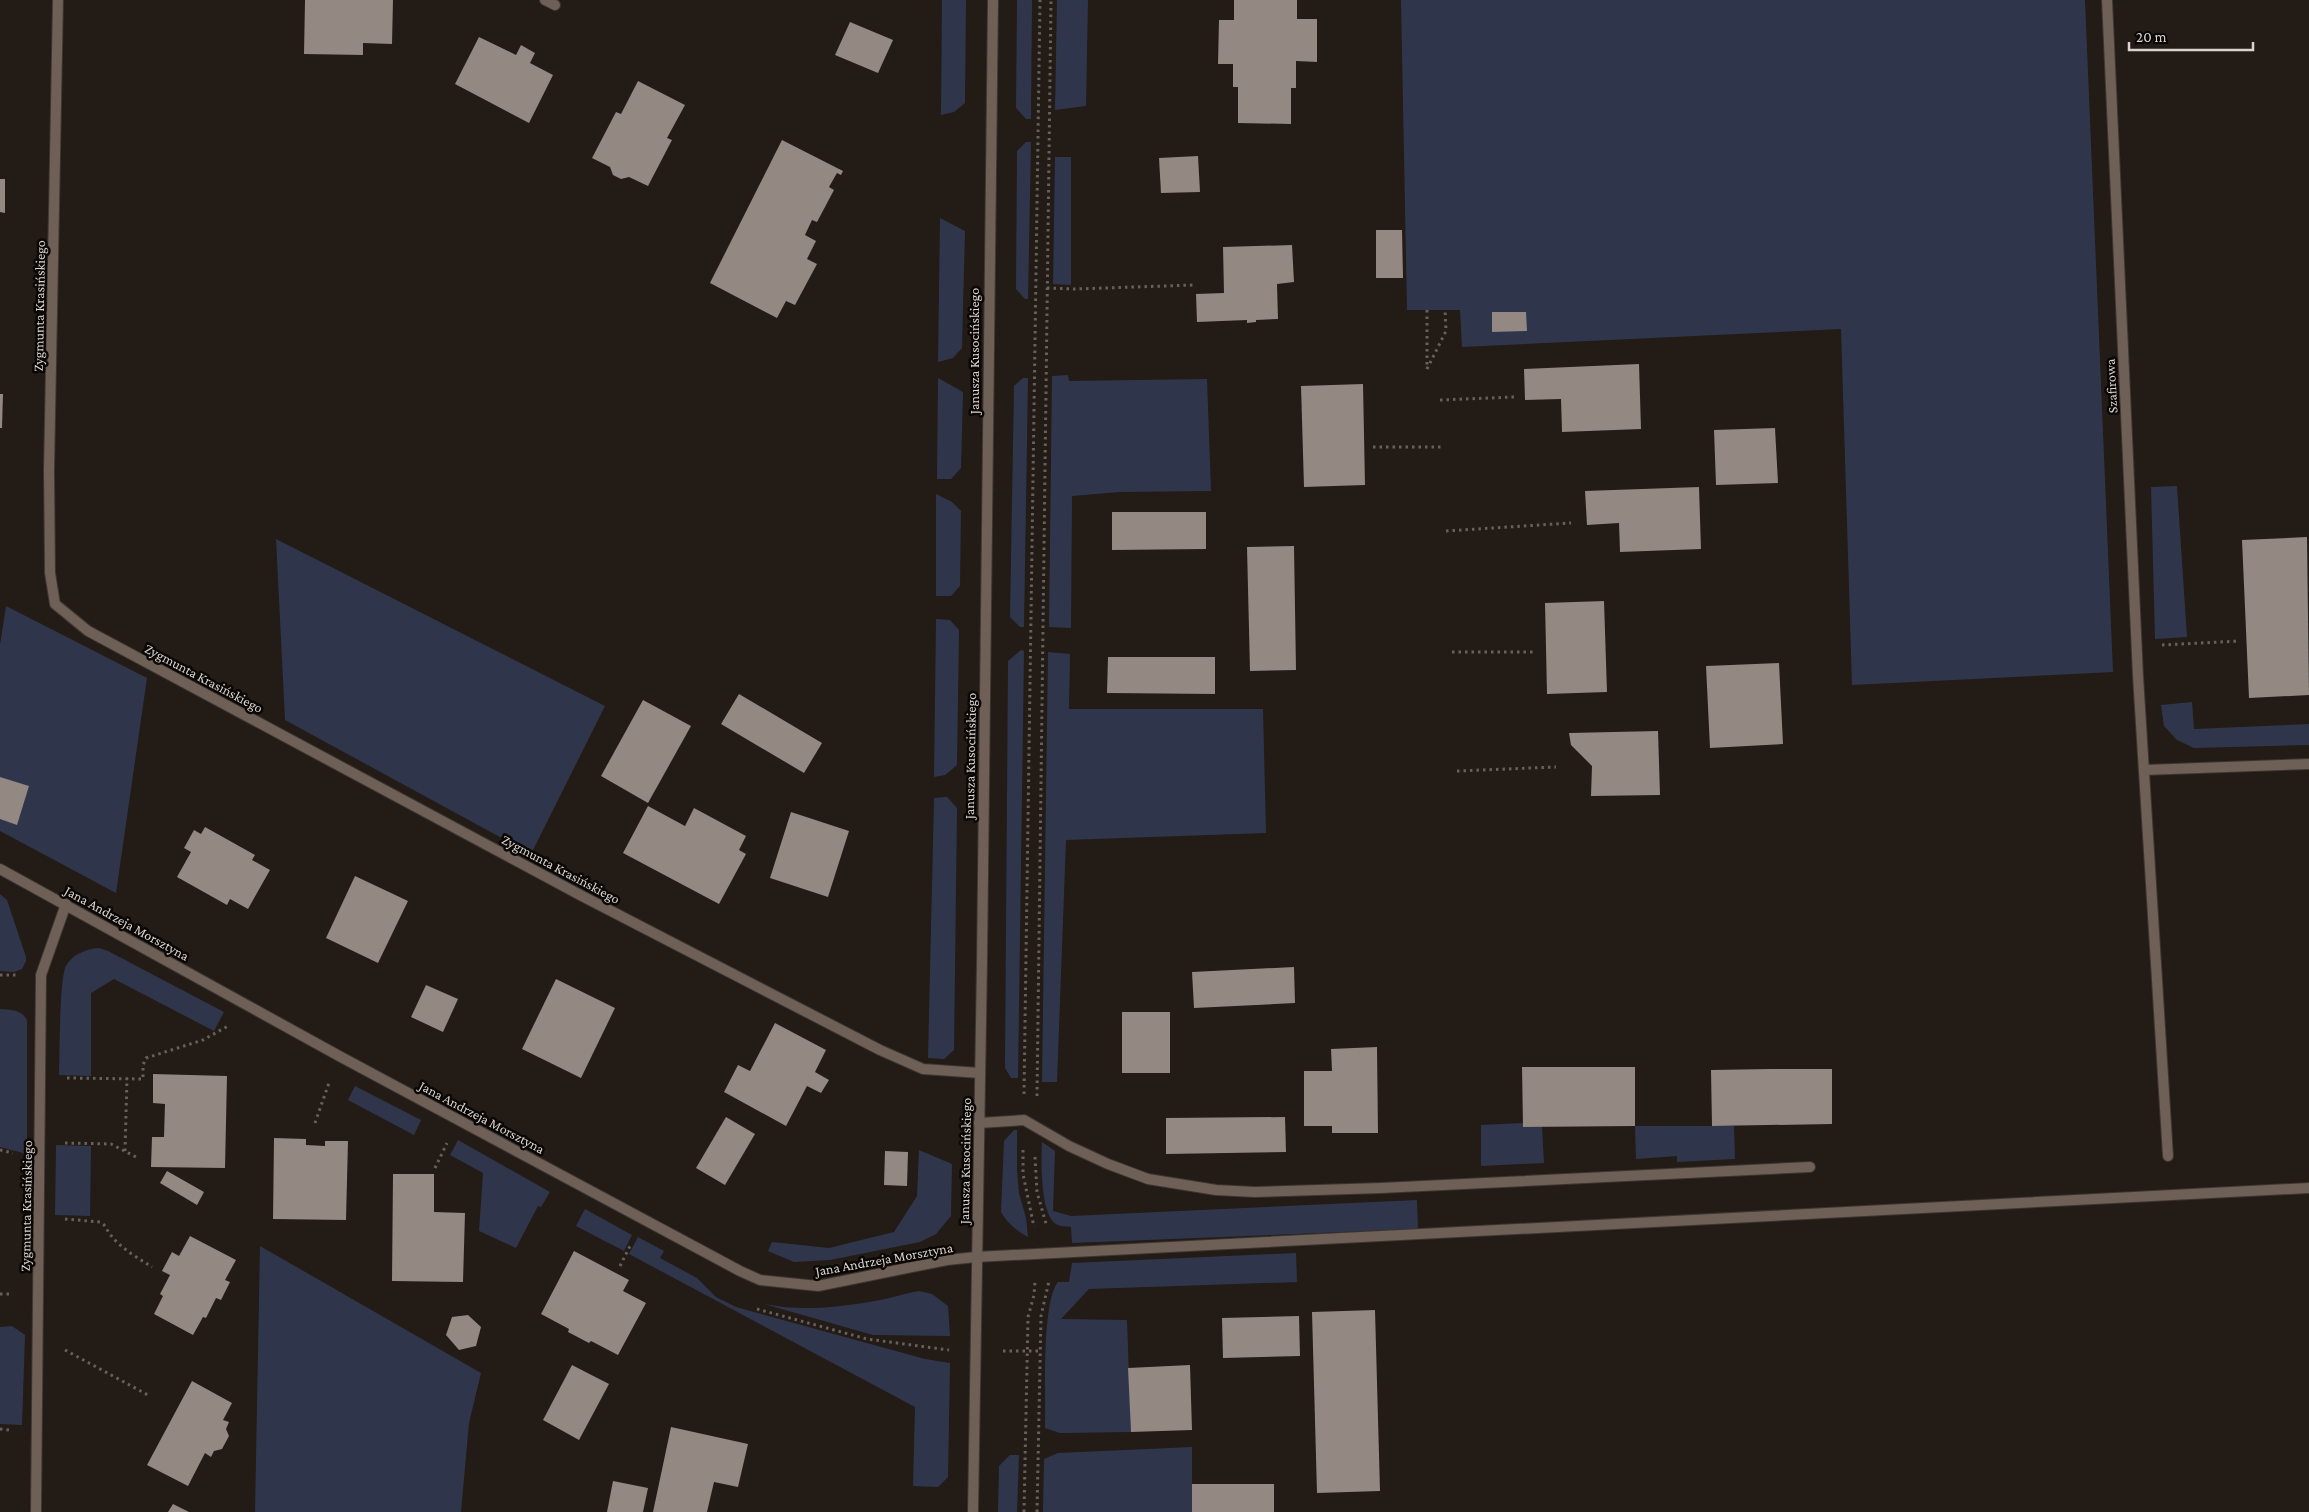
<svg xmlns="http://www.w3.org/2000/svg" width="2309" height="1512" font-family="'Crimson Pro',serif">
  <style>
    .green { fill: #2f364b }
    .building { fill: #938882 }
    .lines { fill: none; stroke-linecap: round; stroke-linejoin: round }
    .service-casing { stroke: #3d3530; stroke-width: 12 }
    .minor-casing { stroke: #3d3530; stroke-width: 12 }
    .tertiary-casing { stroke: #3d3530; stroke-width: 12 }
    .path { stroke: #67605c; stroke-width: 3; stroke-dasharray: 2.5 4; stroke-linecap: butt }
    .service { stroke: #6e5f57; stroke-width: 10 }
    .minor { stroke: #6e5f57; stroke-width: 10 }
    .tertiary { stroke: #6e5f57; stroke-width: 10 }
    .labels { text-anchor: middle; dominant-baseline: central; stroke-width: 5; stroke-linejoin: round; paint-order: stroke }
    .street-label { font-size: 14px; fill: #dad4d1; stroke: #0a0705 }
  </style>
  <rect width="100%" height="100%" fill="#231b16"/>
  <g class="green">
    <path d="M942,0H966L965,103L954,112L941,115Z"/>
    <path d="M1017,0H1032L1031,119H1026L1016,108Z"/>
    <path d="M1057,0H1088L1086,106L1055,110Z"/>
    <path d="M1401,0H2085L2113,672L1852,685L1841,329L1462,347L1460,310H1407Z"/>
    <path d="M1026,142H1031L1028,299H1025L1016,289L1017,151Z"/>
    <path d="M1055,157H1071V285L1053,284Z"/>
    <path d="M940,218L965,231L962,348L953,358L938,362Z"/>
    <path d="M1068,375L1069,381L1207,379L1211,491L1119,492L1072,496L1071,628L1049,627L1052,376Z"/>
    <path d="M938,378L963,392L961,468L951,479H937Z"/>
    <path d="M1023,378H1028L1024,627H1020L1010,617L1014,386Z"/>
    <path d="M2177,486L2187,637L2155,639L2151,487Z"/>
    <path d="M936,494L952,502L961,511L960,586L951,596H936Z"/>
    <path d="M276,539L605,706L531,854L285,720Z"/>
    <path d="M6,606L147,678L116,893L0,831V645Z"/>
    <path d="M936,619L950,620L959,630L957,765L945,775L934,777Z"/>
    <path d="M1021,650L1024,651L1018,1078H1011L1005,1068L1008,661Z"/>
    <path d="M1048,652L1070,654L1069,709H1263L1266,833L1066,840L1057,1082H1042Z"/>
    <path d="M2192,702L2194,729L2309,724V745L2194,748L2177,740L2164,726L2161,705Z"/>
    <path d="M947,797L957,808L954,1050L944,1059L928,1058L934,798Z"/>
    <path d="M0,894L7,900L26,957V961L22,969L14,972L0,971Z"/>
    <path d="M99,948L108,951L224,1012L214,1031L114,979L91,993V1076L59,1075C60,1055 59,980 66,966C73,954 86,949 99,948Z"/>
    <path d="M0,1009C11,1010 21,1009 27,1020V1154L0,1147Z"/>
    <path d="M355,1086L421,1120L414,1135L348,1100Z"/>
    <path d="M1523,1123V1127H1542L1544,1163L1481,1166V1125Z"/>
    <path d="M1635,1126H1734L1735,1159L1677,1162V1156L1636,1159Z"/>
    <path d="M1014,1130H1017V1170L1019,1193L1026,1218L1028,1237C1016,1230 1008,1224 1001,1212L1004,1141Z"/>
    <path d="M458,1140L550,1192L541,1207L538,1206L516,1248L479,1231L483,1173L450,1155Z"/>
    <path d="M1042,1142L1055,1151L1053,1211L1071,1216L1417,1200L1418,1229L1072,1243L1071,1227C1067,1226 1060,1227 1056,1224C1040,1215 1041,1159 1042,1142Z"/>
    <path d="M56,1145L91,1146L90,1216L55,1215Z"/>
    <path d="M919,1150L952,1164L951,1216L936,1234L920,1242L830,1260L794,1262L768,1251L772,1242L829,1248L894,1232L917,1196Z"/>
    <path d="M585,1209L632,1235L624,1251L576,1226Z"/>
    <path d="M638,1237L664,1251L660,1258L697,1278L716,1297L736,1307L925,1359L950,1363L948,1477L938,1487L913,1486L915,1407L629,1254Z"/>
    <path d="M260,1246L481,1373L469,1423L461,1512H255Z"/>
    <path d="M1296,1253L1297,1282L1089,1289L1061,1319L1127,1320L1131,1432L1060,1433L1045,1428C1046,1398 1041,1303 1058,1282H1069L1072,1263Z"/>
    <path d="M919,1291L932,1294L948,1306L950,1336L873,1335L764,1304C803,1312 841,1307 880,1300C893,1298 905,1293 919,1291Z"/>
    <path d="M12,1326L25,1335L22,1425L0,1424V1327Z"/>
    <path d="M1192,1447V1512H1043L1044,1459L1058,1453Z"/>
    <path d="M1010,1455H1019L1017,1512H998L999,1466Z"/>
  </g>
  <g class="building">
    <path d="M305,0H393L392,44L363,43V55L304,54Z"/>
    <path d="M1234,0H1297V19H1317V62L1296,61V88H1291V124L1238,123V87H1233V64H1218L1219,20H1234Z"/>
    <path d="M850,22L893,40L878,73L835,55Z"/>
    <path d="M479,37L516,55L521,45L535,53L530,63L553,75L529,123L455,84Z"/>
    <path d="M638,81L685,105L667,138L672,140L648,186L629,177L621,179L613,175L610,167L592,158L616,112L621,114Z"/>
    <path d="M782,140L843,171L841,175L837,173L829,187L834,190L817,222L812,220L805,235L816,241L807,259L817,264L795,305L786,301L777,318L710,283Z"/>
    <path d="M1198,156L1200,192L1161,193L1159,158Z"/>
    <path d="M0,179H5V213L0,212Z"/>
    <path d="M1376,230H1402L1403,278H1376Z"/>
    <path d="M1292,245L1294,282L1277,284L1278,319L1256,320V322L1247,323V320L1197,322L1196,294L1224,293L1223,247Z"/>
    <path d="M1492,312H1526L1527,331L1492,332Z"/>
    <path d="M1639,364L1641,429L1562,432L1561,399L1525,400L1524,369Z"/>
    <path d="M1363,384L1365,485L1304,487L1301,386Z"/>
    <path d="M0,394H3L2,428H0Z"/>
    <path d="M1775,428L1778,483L1716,485L1714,430Z"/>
    <path d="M1699,487L1701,549L1620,552L1619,523L1587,525L1585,491Z"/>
    <path d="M1112,512H1206V549L1112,550Z"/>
    <path d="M2307,537L2309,695L2249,698L2242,540Z"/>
    <path d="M1294,546L1296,670L1250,671L1247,547Z"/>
    <path d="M1604,601L1607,692L1547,694L1545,603Z"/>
    <path d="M1108,657H1215V694L1107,693Z"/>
    <path d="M1779,663L1783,744L1710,748L1706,666Z"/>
    <path d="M739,694L822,743L804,773L721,724Z"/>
    <path d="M643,700L691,726L648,803L601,776Z"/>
    <path d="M1658,731L1660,795L1591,796L1592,766L1571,745L1569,733Z"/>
    <path d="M0,777L29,786L17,825L0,819Z"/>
    <path d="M648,806L685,826L694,808L746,836L739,850L746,854L719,904L623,853Z"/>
    <path d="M791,812L849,831L828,897L770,878Z"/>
    <path d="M205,827L255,855L252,860L270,870L248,909L230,899L227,905L177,877L191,852L184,848L194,830L201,834Z"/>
    <path d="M355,876L408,901L378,963L326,938Z"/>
    <path d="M1294,967L1295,1003L1194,1008L1192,972Z"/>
    <path d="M556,979L615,1008L581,1078L522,1049Z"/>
    <path d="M426,985L458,999L443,1032L411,1017Z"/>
    <rect x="1122" y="1012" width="48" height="61"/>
    <path d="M775,1023L826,1050L815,1072L829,1080L821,1093L807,1086L786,1126L724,1092L738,1065L750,1071Z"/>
    <path d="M1377,1047L1378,1133H1332V1126H1304V1071H1332L1331,1049Z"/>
    <path d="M1522,1067H1635V1126L1523,1127Z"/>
    <path d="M1771,1069H1832V1124L1712,1126L1711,1070Z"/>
    <path d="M153,1074L227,1076L225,1168L151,1167L152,1137H164L165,1104L153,1103Z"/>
    <path d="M726,1117L755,1134L725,1185L696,1168Z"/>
    <path d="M1285,1117L1286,1152L1166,1154V1118Z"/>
    <path d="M274,1138L306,1139V1145L325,1146V1141H348L346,1220L273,1219Z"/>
    <path d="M885,1151L908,1152L907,1186L884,1185Z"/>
    <path d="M167,1171L204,1192L197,1205L160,1183Z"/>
    <path d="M393,1174H434V1212L465,1213L463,1282L392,1281Z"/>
    <path d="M190,1236L236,1260L225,1280L230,1282L221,1300L216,1298L206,1318L203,1317L193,1335L154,1314L163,1296L160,1294L170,1275L162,1271L172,1252L179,1256Z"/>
    <path d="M574,1251L629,1280L623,1291L646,1303L618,1355L591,1341L589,1343L568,1332L569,1329L541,1314Z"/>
    <path d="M1375,1310L1380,1491L1317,1493L1312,1312Z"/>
    <path d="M468,1315L481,1327L476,1346L459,1350L446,1335L452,1317Z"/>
    <path d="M1299,1316L1300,1356L1223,1358L1222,1318Z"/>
    <path d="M572,1365L609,1384L579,1440L543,1420Z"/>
    <path d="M1190,1365L1192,1430L1131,1432L1128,1368Z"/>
    <path d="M192,1381L232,1403L223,1420L229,1422L226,1429L229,1436L222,1449L214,1451L211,1457L205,1453L188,1486L147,1465Z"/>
    <path d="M671,1427L748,1444L738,1487L714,1482L707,1512H653Z"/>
    <path d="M613,1481L648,1488L643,1512H607Z"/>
    <rect x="1192" y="1484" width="82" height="28"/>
    <path d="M173,1504L189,1512H168Z"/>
  </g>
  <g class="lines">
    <defs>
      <g id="service">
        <path d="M49,470L50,573L55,604L88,631L582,896L880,1050L923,1069L980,1073"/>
        <path d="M2144,770L2309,764"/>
        <path d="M979,1123L1024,1120L1069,1146L1108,1164L1148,1179L1216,1190L1255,1192L1381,1188L1810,1167"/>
        <path d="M976,1257L2309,1188"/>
      </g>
      <g id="minor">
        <path d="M545,0L555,5"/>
        <path d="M2107,0L2138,676L2168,1156"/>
        <path d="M49,470L58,0"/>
        <path d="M0,869L341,1057L740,1271L760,1280L818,1286L947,1260L976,1257"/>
        <path d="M36,1512L41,975L66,904"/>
      </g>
      <path id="tertiary" d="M973,1512L982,961L993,0"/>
    </defs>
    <use href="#service" class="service-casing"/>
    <use href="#minor" class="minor-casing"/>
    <use href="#tertiary" class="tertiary-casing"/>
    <g class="path">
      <path d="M1047,288L1075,289L1194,285"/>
      <path d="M1427,310V369"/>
      <path d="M1427,369L1446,331L1445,310"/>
      <path d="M1440,400L1514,397"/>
      <path d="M1373,447H1442"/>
      <path d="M1446,531L1571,523"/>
      <path d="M2162,645L2239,641"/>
      <path d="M1452,652H1534"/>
      <path d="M1457,771L1556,767"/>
      <path d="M0,975H16"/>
      <path d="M67,1078L143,1079V1065L146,1058L203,1040L228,1026"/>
      <path d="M1024,1094L1040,0"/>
      <path d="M1037,1096L1051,0"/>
      <path d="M315,1123L330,1080"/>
      <path d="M65,1143L111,1144L136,1157"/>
      <path d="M0,1150L13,1153"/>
      <path d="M1023,1150V1174L1034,1227"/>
      <path d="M125,1151L127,1078"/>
      <path d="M1035,1157L1037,1192L1047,1227"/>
      <path d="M435,1168L447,1143"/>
      <path d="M65,1219L100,1222C106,1225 106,1229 110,1234C120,1248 138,1258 152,1267"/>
      <path d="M620,1266L631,1244"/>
      <path d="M0,1294H13"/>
      <path d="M757,1309L867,1339L949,1350"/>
      <path d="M65,1350L148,1395"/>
      <path d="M1003,1351H1039"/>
      <path d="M0,1429L9,1430"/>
      <path d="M1024,1512L1028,1317L1034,1295L1035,1281"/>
      <path d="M1037,1512L1041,1316L1049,1281"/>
    </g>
    <use href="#service" class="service"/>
    <use href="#minor" class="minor"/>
    <use href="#tertiary" class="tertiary"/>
  </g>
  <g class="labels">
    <g class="street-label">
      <text transform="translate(39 306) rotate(-89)">Zygmunta Krasińskiego</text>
      <text transform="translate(974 351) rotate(-90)">Janusza Kusocińskiego</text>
      <text transform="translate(2111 386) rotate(-93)">Szafirowa</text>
      <text transform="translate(204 678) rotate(28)">Zygmunta Krasińskiego</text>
      <text transform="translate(970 756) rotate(-89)">Janusza Kusocińskiego</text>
      <text transform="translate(561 869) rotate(28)">Zygmunta Krasińskiego</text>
      <text transform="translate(127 923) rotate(29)">Jana Andrzeja Morsztyna</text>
      <text transform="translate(482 1117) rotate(28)">Jana Andrzeja Morsztyna</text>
      <text transform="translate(965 1161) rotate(-89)">Janusza Kusocińskiego</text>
      <text transform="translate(26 1206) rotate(-89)">Zygmunta Krasińskiego</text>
      <text transform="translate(884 1259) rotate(-10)">Jana Andrzeja Morsztyna</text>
    </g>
  </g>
  <path d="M2129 42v8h124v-8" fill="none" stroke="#dad4d1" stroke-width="2.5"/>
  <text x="2136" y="42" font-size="15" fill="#dad4d1" stroke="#0a0705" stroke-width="4" paint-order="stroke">20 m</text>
</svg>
